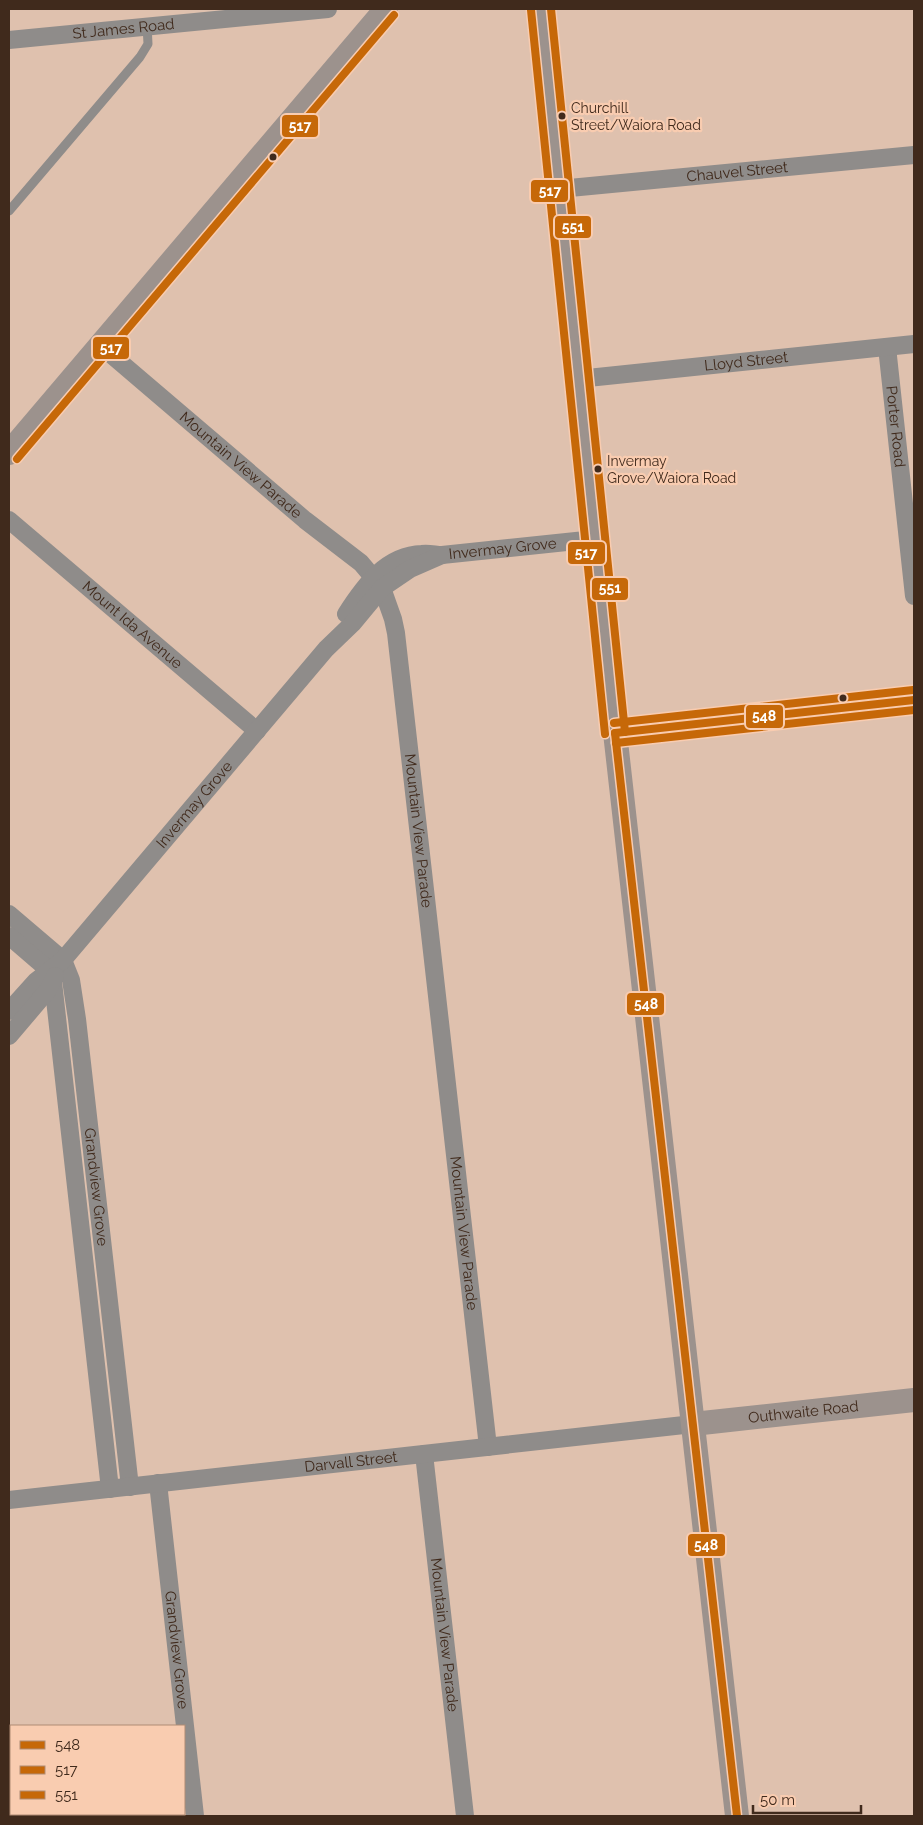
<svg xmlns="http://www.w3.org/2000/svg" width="923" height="1825" font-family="Raleway,sans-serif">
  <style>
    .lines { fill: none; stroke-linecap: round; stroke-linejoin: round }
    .lane { stroke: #8f8c8a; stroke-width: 9 }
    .street { stroke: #8f8c8a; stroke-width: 18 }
    .secondary { stroke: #9c928d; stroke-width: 24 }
    .bus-1-casing { stroke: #f9ccb0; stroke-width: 11 }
    .bus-2-casing { stroke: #f9ccb0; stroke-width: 11 }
    .bus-3-casing { stroke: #f9ccb0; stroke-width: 11 }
    .bus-1 { stroke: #c66808; stroke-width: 8 }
    .bus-2 { stroke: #c66808; stroke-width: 8 }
    .bus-3 { stroke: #c66808; stroke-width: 8 }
    .bus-dot { fill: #402a1c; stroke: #f9ccb0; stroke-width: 2 }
    .labels { text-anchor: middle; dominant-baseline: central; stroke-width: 4.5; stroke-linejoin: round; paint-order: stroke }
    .bus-label { font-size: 14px; fill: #402a1c; stroke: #f9ccb0; text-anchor: start }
    .street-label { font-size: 15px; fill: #402a1c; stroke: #f9ccb0 }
    .line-badge { stroke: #f9ccb0; stroke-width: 2 }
    .badge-label { font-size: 14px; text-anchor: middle; font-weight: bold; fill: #fff }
  </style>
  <rect width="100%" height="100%" fill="#dfc1ae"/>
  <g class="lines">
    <path class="lane" d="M9,211L140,57L148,44L147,25"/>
    <g class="street">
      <path id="s1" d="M9,40L328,9"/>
      <path id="s2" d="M559,189L914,155"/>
      <path id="s3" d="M100,345L305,520L361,563L382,588L393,619L396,633L488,1447"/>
      <path id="s4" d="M887,347L914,596"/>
      <path id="s5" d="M578,379L914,344"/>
      <path id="s6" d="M9,520L257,731"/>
      <path id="s7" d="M346,614C364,586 386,555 422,554C429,553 436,555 442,555L595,539"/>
      <path id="s8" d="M9,914L63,960L71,980L77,1019L130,1487"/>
      <path d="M9,936L52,973L110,1489"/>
      <path id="s9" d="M9,1011L36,981L63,960L326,649L353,623L382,588L410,569L442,555"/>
      <path d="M9,1036L48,990L55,976"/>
      <path id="s10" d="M424,1454L465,1816"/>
      <path id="s11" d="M158,1483L195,1816"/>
      <path id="s12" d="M9,1500L693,1424"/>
    </g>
    <g class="secondary">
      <path d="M541,9L612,706L737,1816"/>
      <path d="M9,453L386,9"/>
      <path d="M615,733L914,700"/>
      <path id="s13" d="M693,1424L914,1400"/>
    </g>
    <defs>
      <g id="bus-1">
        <path d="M615,733L737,1816"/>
        <path d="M615,733L914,700"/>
      </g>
      <g id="bus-2">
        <path d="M531,10L605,734"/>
        <path d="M17,459L394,15"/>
        <path d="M616,743L914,710"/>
      </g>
      <g id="bus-3">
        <path d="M551,9L625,732"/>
        <path d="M614,723L913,690"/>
      </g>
    </defs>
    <use href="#bus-1" class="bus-1-casing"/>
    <use href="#bus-2" class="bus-2-casing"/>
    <use href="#bus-3" class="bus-3-casing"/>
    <use href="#bus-1" class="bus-1"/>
    <use href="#bus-2" class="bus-2"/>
    <use href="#bus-3" class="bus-3"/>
  </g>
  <g class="bus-dot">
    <circle cx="562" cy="116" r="4.5"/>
    <circle cx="273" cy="157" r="4.5"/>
    <circle cx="598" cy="469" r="4.5"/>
    <circle cx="843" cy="698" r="4.5"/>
  </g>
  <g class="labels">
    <g class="bus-label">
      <text x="571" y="108">Churchill<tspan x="571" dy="17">Street/Waiora Road</tspan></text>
      <text x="607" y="461">Invermay<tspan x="607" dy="17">Grove/Waiora Road</tspan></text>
    </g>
    <g class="street-label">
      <text stroke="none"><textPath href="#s1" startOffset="115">St James Road</textPath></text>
      <text stroke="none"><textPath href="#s2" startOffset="179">Chauvel Street</textPath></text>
      <text stroke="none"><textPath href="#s5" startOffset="169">Lloyd Street</textPath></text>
      <text stroke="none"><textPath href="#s4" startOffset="80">Porter Road</textPath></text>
      <text stroke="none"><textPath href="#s3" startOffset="185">Mountain View Parade</textPath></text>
      <text stroke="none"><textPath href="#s7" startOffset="182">Invermay Grove</textPath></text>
      <text stroke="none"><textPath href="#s6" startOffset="162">Mount Ida Avenue</textPath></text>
      <text stroke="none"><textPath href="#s9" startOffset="278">Invermay Grove</textPath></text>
      <text stroke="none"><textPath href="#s3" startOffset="619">Mountain View Parade</textPath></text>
      <text stroke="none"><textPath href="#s8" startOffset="301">Grandview Grove</textPath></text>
      <text stroke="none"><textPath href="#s3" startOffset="1024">Mountain View Parade</textPath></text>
      <text stroke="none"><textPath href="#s13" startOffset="111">Outhwaite Road</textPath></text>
      <text stroke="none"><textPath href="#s12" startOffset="344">Darvall Street</textPath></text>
      <text stroke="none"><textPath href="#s10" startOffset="182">Mountain View Parade</textPath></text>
      <text stroke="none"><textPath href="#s11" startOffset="168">Grandview Grove</textPath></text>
    </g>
  </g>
  <g class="line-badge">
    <rect x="281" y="114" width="38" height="24" rx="5" fill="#c66808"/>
    <rect x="530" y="179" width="39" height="24" rx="5" fill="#c66808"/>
    <rect x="554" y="215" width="38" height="24" rx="5" fill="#c66808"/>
    <rect x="92" y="336" width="38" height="24" rx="5" fill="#c66808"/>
    <rect x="567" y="541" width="39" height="24" rx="5" fill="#c66808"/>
    <rect x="591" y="577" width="38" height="24" rx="5" fill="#c66808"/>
    <rect x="745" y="704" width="39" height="25" rx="5" fill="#c66808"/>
    <rect x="626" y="992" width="39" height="24" rx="5" fill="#c66808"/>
    <rect x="687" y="1533" width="39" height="24" rx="5" fill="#c66808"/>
  </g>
  <g class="badge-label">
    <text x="300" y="131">517</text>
    <text x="550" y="196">517</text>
    <text x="573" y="232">551</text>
    <text x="111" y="353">517</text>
    <text x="586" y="558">517</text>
    <text x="610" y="593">551</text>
    <text x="764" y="721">548</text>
    <text x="646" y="1009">548</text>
    <text x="706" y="1550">548</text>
  </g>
  <rect width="923" height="1825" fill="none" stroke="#402a1c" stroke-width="20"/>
  <rect x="10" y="1725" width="175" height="90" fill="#f9ccb0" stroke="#af8b75"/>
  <rect x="20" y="1741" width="25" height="8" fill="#c66808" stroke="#af8b75"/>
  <text x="55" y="1750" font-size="15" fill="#402a1c">548</text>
  <rect x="20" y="1766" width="25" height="8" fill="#c66808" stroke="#af8b75"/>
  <text x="55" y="1775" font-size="15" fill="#402a1c">517</text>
  <rect x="20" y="1791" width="25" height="8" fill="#c66808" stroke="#af8b75"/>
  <text x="55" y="1800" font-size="15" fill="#402a1c">551</text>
  <path d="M753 1805v8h108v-8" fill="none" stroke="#402a1c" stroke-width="2.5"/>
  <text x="760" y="1805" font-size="15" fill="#402a1c" stroke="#f9ccb0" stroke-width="4" paint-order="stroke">50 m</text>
</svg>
